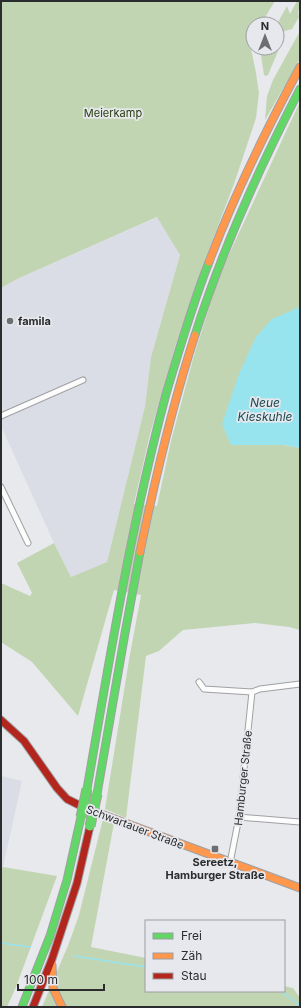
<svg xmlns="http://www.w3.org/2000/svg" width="301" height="1008" font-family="Inter,sans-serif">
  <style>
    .built { fill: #dbdde6 }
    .green { fill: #c2d5b3 }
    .water { fill: #97e3ee }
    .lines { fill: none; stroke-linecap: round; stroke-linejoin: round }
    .stream { stroke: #97e3ee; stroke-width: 1.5 }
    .street-casing { stroke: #a0a1a3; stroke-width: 7 }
    .fast-casing { stroke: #a0a1a3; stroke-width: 9 }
    .slow-casing { stroke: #a0a1a3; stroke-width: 9 }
    .jam-casing { stroke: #a0a1a3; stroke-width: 9 }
    .street { stroke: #fcfcfc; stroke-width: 5 }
    .fast { stroke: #63d668; stroke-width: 7 }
    .slow { stroke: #ff974d; stroke-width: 7 }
    .jam { stroke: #b3261e; stroke-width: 7 }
    .fast-bridge-casing { stroke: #a7a197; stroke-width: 11; stroke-linecap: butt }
    .fast-bridge { stroke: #63d668; stroke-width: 9 }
    .poi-dot { fill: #6d6e70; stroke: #e7e8ed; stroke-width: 1.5 }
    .labels { text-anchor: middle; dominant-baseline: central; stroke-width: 3.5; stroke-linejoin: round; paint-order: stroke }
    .park-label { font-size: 11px; fill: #263d0a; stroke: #e7e8ed }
    .poi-label { font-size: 11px; font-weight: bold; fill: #2b2c2e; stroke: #e7e8ed; text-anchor: start }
    .street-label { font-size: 11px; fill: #2b2c2e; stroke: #e7e8ed }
    .water-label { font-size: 12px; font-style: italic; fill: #18494f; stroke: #e7e8ed }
  </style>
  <rect width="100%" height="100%" fill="#e8e9ec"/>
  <g class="built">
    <path d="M158,217L180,255L151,357L145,406L107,562L71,577L54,543L1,426V288L17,279Z"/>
    <path d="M1,776L22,781L3,867L1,870Z"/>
  </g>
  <g class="green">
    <path d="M1,1H275L261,24H253V38L250,44L256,73L259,93L256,118L234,184L203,265L175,347L150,434L134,504L157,506L171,441L193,359L218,278L290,123L300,102V307H299L284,445L300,448V630L289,627L255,623L183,630L159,651L146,656L126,818L105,809L129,660L141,595L114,590L78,716L32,662L1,642V583L30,596L32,593L17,563L54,543L71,577L107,562L145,406L151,357L180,255L157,217L17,279L1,288Z"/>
    <path d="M297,1H300V8L298,12L299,17L292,29L277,33V24L287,6L290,14Z"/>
    <path d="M300,31V59L265,120L267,96L273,80Z"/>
    <path d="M279,49L268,75L266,76L264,75L261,55Z"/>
    <path d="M103,819L114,823L91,947L146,958V991H284V986L293,988L300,998V1007H42L69,943L79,915Z"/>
    <path d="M3,867L57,876L16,987L7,1007H1V870Z"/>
  </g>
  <path class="water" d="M300,307V448L284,445H231L222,424L239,374L256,337L272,319Z"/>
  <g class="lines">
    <g class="stream">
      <path d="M1,943L30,947"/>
      <path d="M74,956L146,967"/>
      <path d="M281,991L298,1004L299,1007"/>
    </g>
    <defs>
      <g id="street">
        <path d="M1,416L83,380"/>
        <path d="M1,487L28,543"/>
        <path d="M199,682L204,689L252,692L260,689L300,684"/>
        <path d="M239,817L300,822"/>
        <path d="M230,863L239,817L252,692"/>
      </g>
      <g id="fast">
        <path d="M195,335C222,250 259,168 300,89"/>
        <path d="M87,789C110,657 131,524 166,394C179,350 192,305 209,262"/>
        <path d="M97,794L125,633L140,552"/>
        <path d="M22,1007L50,936L67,880L81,817"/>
      </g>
      <g id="slow">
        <path d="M209,262C234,195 266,130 300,67"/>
        <path d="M140,552C155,479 172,406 195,335"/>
        <path d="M85,808L300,888"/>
        <path d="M52,965L53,988L62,1007"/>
      </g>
      <g id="jam">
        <path d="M1,720L24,741L57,788L67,799L85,808"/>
        <path d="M33,1007L52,959L77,883L90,826"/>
      </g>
    </defs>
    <use href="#street" class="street-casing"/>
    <use href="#fast" class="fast-casing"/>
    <use href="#slow" class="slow-casing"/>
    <use href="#jam" class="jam-casing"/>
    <use href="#street" class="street"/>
    <use href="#fast" class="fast"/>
    <use href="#slow" class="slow"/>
    <use href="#jam" class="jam"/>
    <defs>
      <g id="fast-bridge">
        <path d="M81,817L87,789"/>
        <path d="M90,826L97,794"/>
      </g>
    </defs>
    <use href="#fast-bridge" class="fast-bridge-casing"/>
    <use href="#fast-bridge" class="fast-bridge"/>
  </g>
  <g class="poi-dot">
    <circle cx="10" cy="321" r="4"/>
    <rect x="211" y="845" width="8" height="8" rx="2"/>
  </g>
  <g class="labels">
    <g class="park-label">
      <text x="113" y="113">Meierkamp</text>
    </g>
    <g class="poi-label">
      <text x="18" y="321">famila</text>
      <text x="215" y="862" text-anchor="middle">Sereetz,<tspan x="215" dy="13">Hamburger Straße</tspan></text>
    </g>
    <g class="street-label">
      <text transform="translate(243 778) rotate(-84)">Hamburger Straße</text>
      <text transform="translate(135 827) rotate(21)">Schwartauer Straße</text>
    </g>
    <g class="water-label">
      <text x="265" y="402">Neue<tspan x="265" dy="14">Kieskuhle</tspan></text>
    </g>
  </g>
  <rect width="301" height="1008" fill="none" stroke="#2b2c2e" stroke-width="4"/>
  <rect x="145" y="920" width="140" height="72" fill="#e7e8ed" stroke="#9c9da1"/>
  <rect x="153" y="933" width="20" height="6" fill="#63d668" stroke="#9c9da1"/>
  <text x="181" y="940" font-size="12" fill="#2b2c2e">Frei</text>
  <rect x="153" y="953" width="20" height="6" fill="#ff974d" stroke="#9c9da1"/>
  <text x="181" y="960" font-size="12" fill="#2b2c2e">Zäh</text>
  <rect x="153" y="973" width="20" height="6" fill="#b3261e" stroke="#9c9da1"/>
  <text x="181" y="980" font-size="12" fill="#2b2c2e">Stau</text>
  <g transform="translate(265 36)"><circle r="19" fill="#e7e8ed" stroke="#9c9da1"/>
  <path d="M0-3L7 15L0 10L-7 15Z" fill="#6d6e70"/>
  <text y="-6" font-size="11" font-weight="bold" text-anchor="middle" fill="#2b2c2e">N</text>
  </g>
  <path d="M18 984v6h86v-6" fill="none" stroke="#2b2c2e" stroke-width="2"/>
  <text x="24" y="984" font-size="12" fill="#2b2c2e" stroke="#e7e8ed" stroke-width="3" paint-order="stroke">100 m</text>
</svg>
